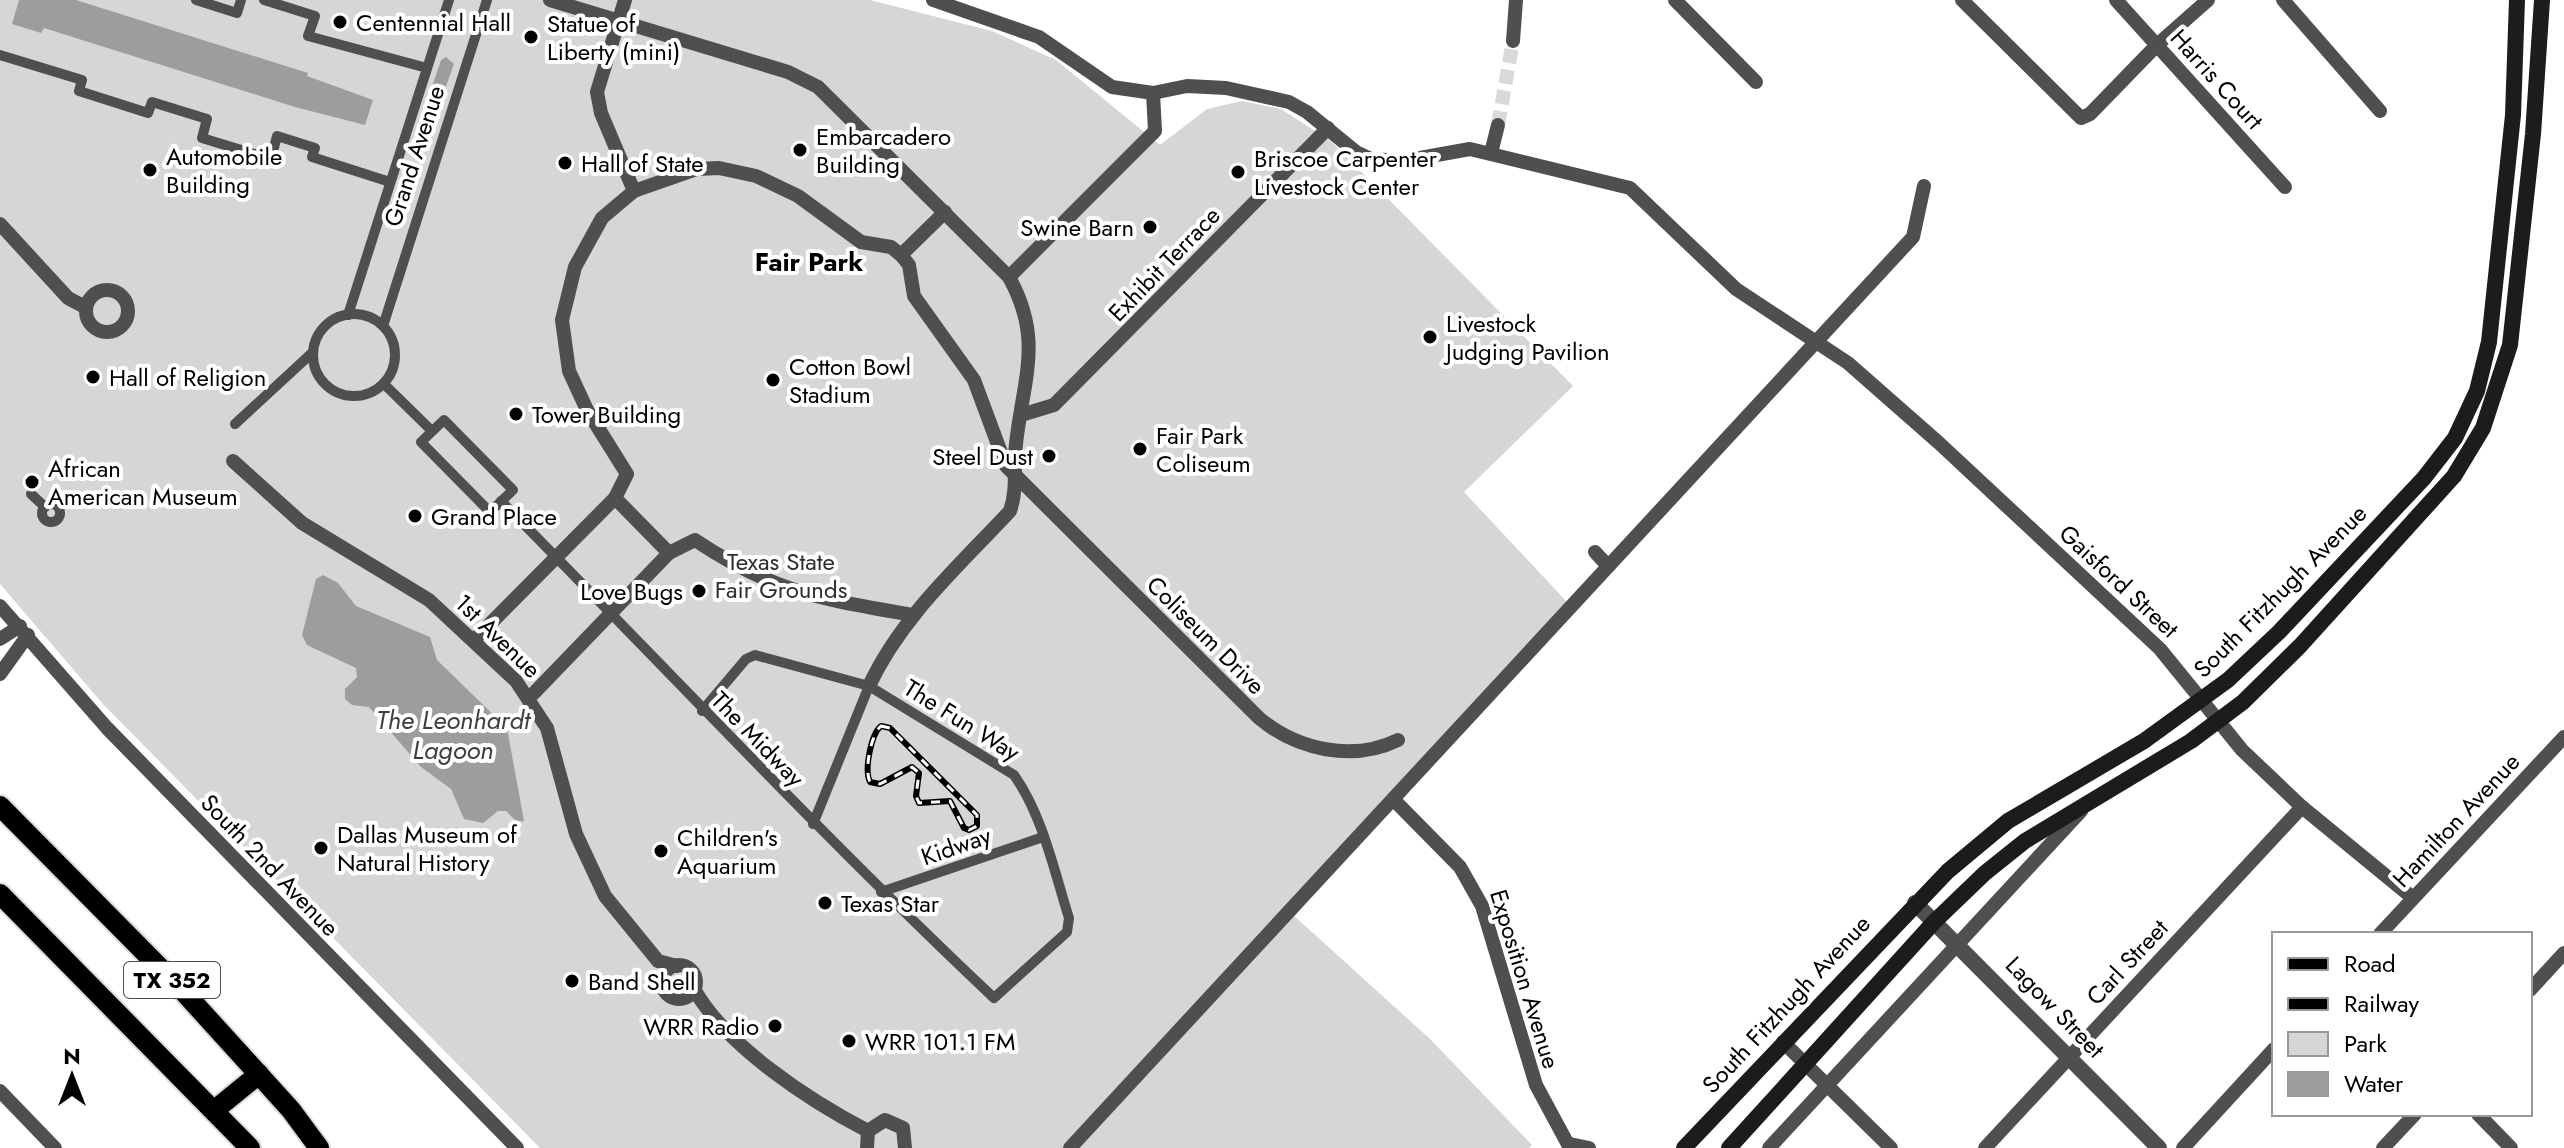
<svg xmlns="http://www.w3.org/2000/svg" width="2564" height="1148" font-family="Jost,sans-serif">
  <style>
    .green { fill: #d6d6d6 }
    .water { fill: #9d9d9d }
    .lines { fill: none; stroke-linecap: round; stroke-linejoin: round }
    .minor-tunnel { stroke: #d9d9d9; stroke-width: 14; stroke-dasharray: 14 7; stroke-linecap: butt }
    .primary-casing { stroke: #dbdbdb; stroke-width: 24 }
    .pedestrian { stroke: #4f4f4f; stroke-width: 10 }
    .minor { stroke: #4f4f4f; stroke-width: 14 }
    .tertiary { stroke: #4f4f4f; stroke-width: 16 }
    .secondary { stroke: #1c1c1c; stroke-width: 16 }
    .primary { stroke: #000; stroke-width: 20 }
    .rail-casing { stroke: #000; stroke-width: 6 }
    .rail { stroke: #fff; stroke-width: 3; stroke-dasharray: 9; stroke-linecap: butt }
    .poi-dot { fill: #000; stroke: #fff; stroke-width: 3 }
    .labels { text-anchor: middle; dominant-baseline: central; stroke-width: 8; stroke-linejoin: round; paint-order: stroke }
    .shield { fill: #fff; stroke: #4c4c4c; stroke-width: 2 }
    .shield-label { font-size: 22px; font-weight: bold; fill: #000 }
    .poi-label { font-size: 24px; fill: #000; stroke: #fff; text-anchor: start }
    .street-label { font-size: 24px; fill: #000; stroke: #fff }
    .park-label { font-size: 24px; fill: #2d2d2d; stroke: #fff }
    .neighbourhood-label { font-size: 26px; font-weight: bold; fill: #000; stroke: #fff }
    .water-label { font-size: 26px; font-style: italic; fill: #3e3e3e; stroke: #fff }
  </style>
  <rect width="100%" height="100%" fill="#fff"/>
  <path class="green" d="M0,0H870L992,31L1056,60L1160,145L1207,109L1242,101L1281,109L1332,142L1573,386L1464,492L1567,602L1292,914L1430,1039L1532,1145L1529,1148H540L103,704L0,584Z"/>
  <g class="water">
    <path d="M19,0H76L308,73L307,76L373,100L365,125L295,107L44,28L41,33L12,24Z"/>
    <path d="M446,57L454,64L444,92L439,95L432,87L441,60Z"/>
    <path d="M411,167L419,173L410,202L405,205L397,197L406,169Z"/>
    <path d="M323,575L338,583L356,606L430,637L437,660L507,728L524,821L517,822L506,811H498L483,823L464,819L451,789L421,767L369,707L352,705L345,699V689L357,677L356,668L307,645L302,635L316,579Z"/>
  </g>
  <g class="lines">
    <path class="minor-tunnel" d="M1498,125L1513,41"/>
    <defs>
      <g id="primary">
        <path d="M0,806L183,991L291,1110L319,1148"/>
        <path d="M0,894L250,1148"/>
        <path d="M216,1109L259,1074"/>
      </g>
    </defs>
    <use href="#primary" class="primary-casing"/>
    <g class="pedestrian">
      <path d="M196,0L237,13L241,0"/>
      <path d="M264,0L315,16L308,36L427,68"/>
      <path d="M0,55L82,80L79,91L148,113L152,102L207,119L202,138L271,159L277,136L315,148L312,157L390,182"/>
      <circle cx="354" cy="355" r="41"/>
      <path d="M348,315L449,0"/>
      <path d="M383,326L487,0"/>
      <path d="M384,384L432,431"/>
      <path d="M444,420L513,490L490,512L421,442Z"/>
      <path d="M235,424L313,352"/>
      <path d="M31,494L45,507"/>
      <path d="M501,501C665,667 824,838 994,998L1067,932L1069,918C1054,871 1043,816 1014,775L869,686L755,655L746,659L702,711"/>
      <circle cx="51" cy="513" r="9"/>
      <path d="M813,824L869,686"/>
      <path d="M881,892L1043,837"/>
    </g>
    <g class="minor">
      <path d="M550,0L788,72L818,87L1009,277"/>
      <path d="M625,0L597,92L601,113L634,191"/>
      <path d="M933,0L1039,37L1112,87L1153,93L1187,86L1226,88L1289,102L1307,112L1356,152L1371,159L1403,161L1470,149L1630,188L1736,289L1848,363L1939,443L2160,649L2242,750L2302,807L2413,898"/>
      <path d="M1675,0L1756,82"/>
      <path d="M1962,0L2081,118L2090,114L2157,45L2208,0"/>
      <path d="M2116,0L2285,187"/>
      <path d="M2283,0L2380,111"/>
      <path d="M1513,41L1516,0"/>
      <path d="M1491,153L1498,125"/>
      <path d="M0,224L68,298L85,307"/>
      <path d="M901,255L945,212"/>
      <circle cx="107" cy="311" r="21"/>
      <path d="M1021,415L1054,405L1328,128"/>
      <path d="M233,461L302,523L429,600L516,681L547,728L576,834L605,896L658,961L677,966"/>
      <path d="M1595,552L1608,566"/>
      <path d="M0,606L107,728L517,1148"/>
      <path d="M913,615C822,599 774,593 695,540L669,553L615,498L627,474L587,410L569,371L562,320L575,267L602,218L634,191L697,169L719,168L756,176L798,196L861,242L891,247L901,255L909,265L914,296L974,380L1006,466L1259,718C1297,750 1353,762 1398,740"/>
      <path d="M0,639L20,626"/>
      <path d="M474,640L615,498"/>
      <path d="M0,674L28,635"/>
      <path d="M869,686C901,617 959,566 1010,511C1018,488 1013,467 1016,444C1023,379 1044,340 1009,277L1155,131L1153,93"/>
      <path d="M533,694L669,553"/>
      <path d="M1394,800L1460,867L1482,906L1536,1085L1570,1148"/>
      <path d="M2380,934L2564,737"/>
      <circle cx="679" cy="982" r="17"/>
      <path d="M694,989C726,1046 810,1101 868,1131"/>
      <path d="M2530,990L2564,953"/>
      <path d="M1783,1042L1891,1148"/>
      <path d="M0,1091L55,1148"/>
      <path d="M2478,1114L2511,1148"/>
      <path d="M1570,1144L1589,1148"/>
      <path d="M867,1148L868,1131L885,1120L903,1128L905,1148"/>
      <path d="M1070,1148L1913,237L1924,186"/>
      <path d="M1769,1148L2081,811"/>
      <path d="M1985,1148L2302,807"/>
      <path d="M2183,1148L2274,1049"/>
      <path d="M2383,1148L2415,1114"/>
    </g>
    <path class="tertiary" d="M1915,903L2159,1148"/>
    <g class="secondary">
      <path d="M1684,1148L1948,871L2008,821L2144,741L2228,680L2279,632L2424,478L2455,438L2477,391L2489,342L2513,115L2517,0"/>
      <path d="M1729,1148L1935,921L1985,873L2025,841L2191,741L2243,702L2300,646L2454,476L2483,428L2510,345L2533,134L2542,0"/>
    </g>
    <use href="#primary" class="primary"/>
    <defs>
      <path id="rail" d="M881,726L890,728L977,815V826L969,830L964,828L950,801L919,803L916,796L919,773L912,767L880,784L870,782C864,770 871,734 881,726Z"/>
    </defs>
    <use href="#rail" class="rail-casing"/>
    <use href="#rail" class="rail"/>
  </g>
  <g class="poi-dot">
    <circle cx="340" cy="22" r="8"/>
    <circle cx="531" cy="37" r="8"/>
    <circle cx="800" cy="150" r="8"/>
    <circle cx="565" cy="163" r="8"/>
    <circle cx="150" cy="170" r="8"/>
    <circle cx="1238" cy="172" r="8"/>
    <circle cx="1150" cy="227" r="8"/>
    <circle cx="1430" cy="337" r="8"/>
    <circle cx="93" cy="377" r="8"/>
    <circle cx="773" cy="380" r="8"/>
    <circle cx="516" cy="414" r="8"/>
    <circle cx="1140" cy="449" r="8"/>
    <circle cx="1049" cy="456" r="8"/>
    <circle cx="32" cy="482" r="8"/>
    <circle cx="415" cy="516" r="8"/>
    <circle cx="699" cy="591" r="8"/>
    <circle cx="321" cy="848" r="8"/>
    <circle cx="661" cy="851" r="8"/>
    <circle cx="825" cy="903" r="8"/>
    <circle cx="572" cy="981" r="8"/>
    <circle cx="775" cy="1026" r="8"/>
    <circle cx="849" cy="1041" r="8"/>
  </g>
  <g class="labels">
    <rect class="shield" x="124" y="962" width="96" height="36" rx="6"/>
    <g class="shield-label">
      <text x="172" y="980">TX 352</text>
    </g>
    <g class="poi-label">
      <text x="356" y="22">Centennial Hall</text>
      <text x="547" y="23">Statue of<tspan x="547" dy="28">Liberty (mini)</tspan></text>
      <text x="816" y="136">Embarcadero<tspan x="816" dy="28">Building</tspan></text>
      <text x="166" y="156">Automobile<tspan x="166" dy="28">Building</tspan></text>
      <text x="1254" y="158">Briscoe Carpenter<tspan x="1254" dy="28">Livestock Center</tspan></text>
      <text x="581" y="163">Hall of State</text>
      <text x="1134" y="227" text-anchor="end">Swine Barn</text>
      <text x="1446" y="323">Livestock<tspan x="1446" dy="28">Judging Pavilion</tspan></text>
      <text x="789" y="366">Cotton Bowl<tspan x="789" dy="28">Stadium</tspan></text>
      <text x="109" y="377">Hall of Religion</text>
      <text x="532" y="414">Tower Building</text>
      <text x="1156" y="435">Fair Park<tspan x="1156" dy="28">Coliseum</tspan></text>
      <text x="1033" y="456" text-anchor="end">Steel Dust</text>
      <text x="48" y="468">African<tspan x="48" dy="28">American Museum</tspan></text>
      <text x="431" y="516">Grand Place</text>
      <text x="683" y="591" text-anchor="end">Love Bugs</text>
      <text x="337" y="834">Dallas Museum of<tspan x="337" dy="28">Natural History</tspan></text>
      <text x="677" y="837">Children's<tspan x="677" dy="28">Aquarium</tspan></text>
      <text x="841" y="903">Texas Star</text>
      <text x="588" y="981">Band Shell</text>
      <text x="759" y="1026" text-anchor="end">WRR Radio</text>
      <text x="865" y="1041">WRR 101.1 FM</text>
    </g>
    <g class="street-label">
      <text transform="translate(2217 79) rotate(48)">Harris Court</text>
      <text transform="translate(414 156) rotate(-72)">Grand Avenue</text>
      <text transform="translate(1164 264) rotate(-46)">Exhibit Terrace</text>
      <text transform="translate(2119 581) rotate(43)">Gaisford Street</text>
      <text transform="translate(2280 591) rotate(-45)">South Fitzhugh Avenue</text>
      <text transform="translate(1206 635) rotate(45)">Coliseum Drive</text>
      <text transform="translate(498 636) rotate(44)">1st Avenue</text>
      <text transform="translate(962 720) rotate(32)">The Fun Way</text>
      <text transform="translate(758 739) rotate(46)">The Midway</text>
      <text transform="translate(2456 820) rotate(-47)">Hamilton Avenue</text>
      <text transform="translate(956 846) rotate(-19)">Kidway</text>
      <text transform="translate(270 865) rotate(46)">South 2nd Avenue</text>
      <text transform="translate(2127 962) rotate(-47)">Carl Street</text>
      <text transform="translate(1525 979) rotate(73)">Exposition Avenue</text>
      <text transform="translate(1786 1004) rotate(-47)">South Fitzhugh Avenue</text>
      <text transform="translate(2055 1007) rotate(46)">Lagow Street</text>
    </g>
    <g class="park-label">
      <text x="781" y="561">Texas State<tspan x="781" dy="28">Fair Grounds</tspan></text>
    </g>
    <g class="neighbourhood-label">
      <text x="809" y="262">Fair Park</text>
    </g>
    <g class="water-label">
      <text x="453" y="720">The Leonhardt<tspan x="453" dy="30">Lagoon</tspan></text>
    </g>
  </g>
  <rect x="2272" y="932" width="260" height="184" fill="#ffffff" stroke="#999999" stroke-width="2"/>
  <rect x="2288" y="958" width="40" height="12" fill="#000000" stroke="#999999" stroke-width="2"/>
  <text x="2344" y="972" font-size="24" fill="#000000">Road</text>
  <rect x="2288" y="998" width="40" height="12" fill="#000000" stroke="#999999" stroke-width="2"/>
  <text x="2344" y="1012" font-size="24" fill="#000000">Railway</text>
  <rect x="2288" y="1032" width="40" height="24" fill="#d6d6d6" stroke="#999999" stroke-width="2"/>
  <text x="2344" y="1052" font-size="24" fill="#000000">Park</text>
  <rect x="2288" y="1072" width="40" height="24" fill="#9d9d9d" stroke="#999999" stroke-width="2"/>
  <text x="2344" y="1092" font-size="24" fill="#000000">Water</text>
  <g transform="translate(72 1076)" stroke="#ffffff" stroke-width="6" paint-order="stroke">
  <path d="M0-6L14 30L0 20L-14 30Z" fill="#000000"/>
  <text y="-12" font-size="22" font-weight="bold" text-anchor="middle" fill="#000000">N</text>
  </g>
</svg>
